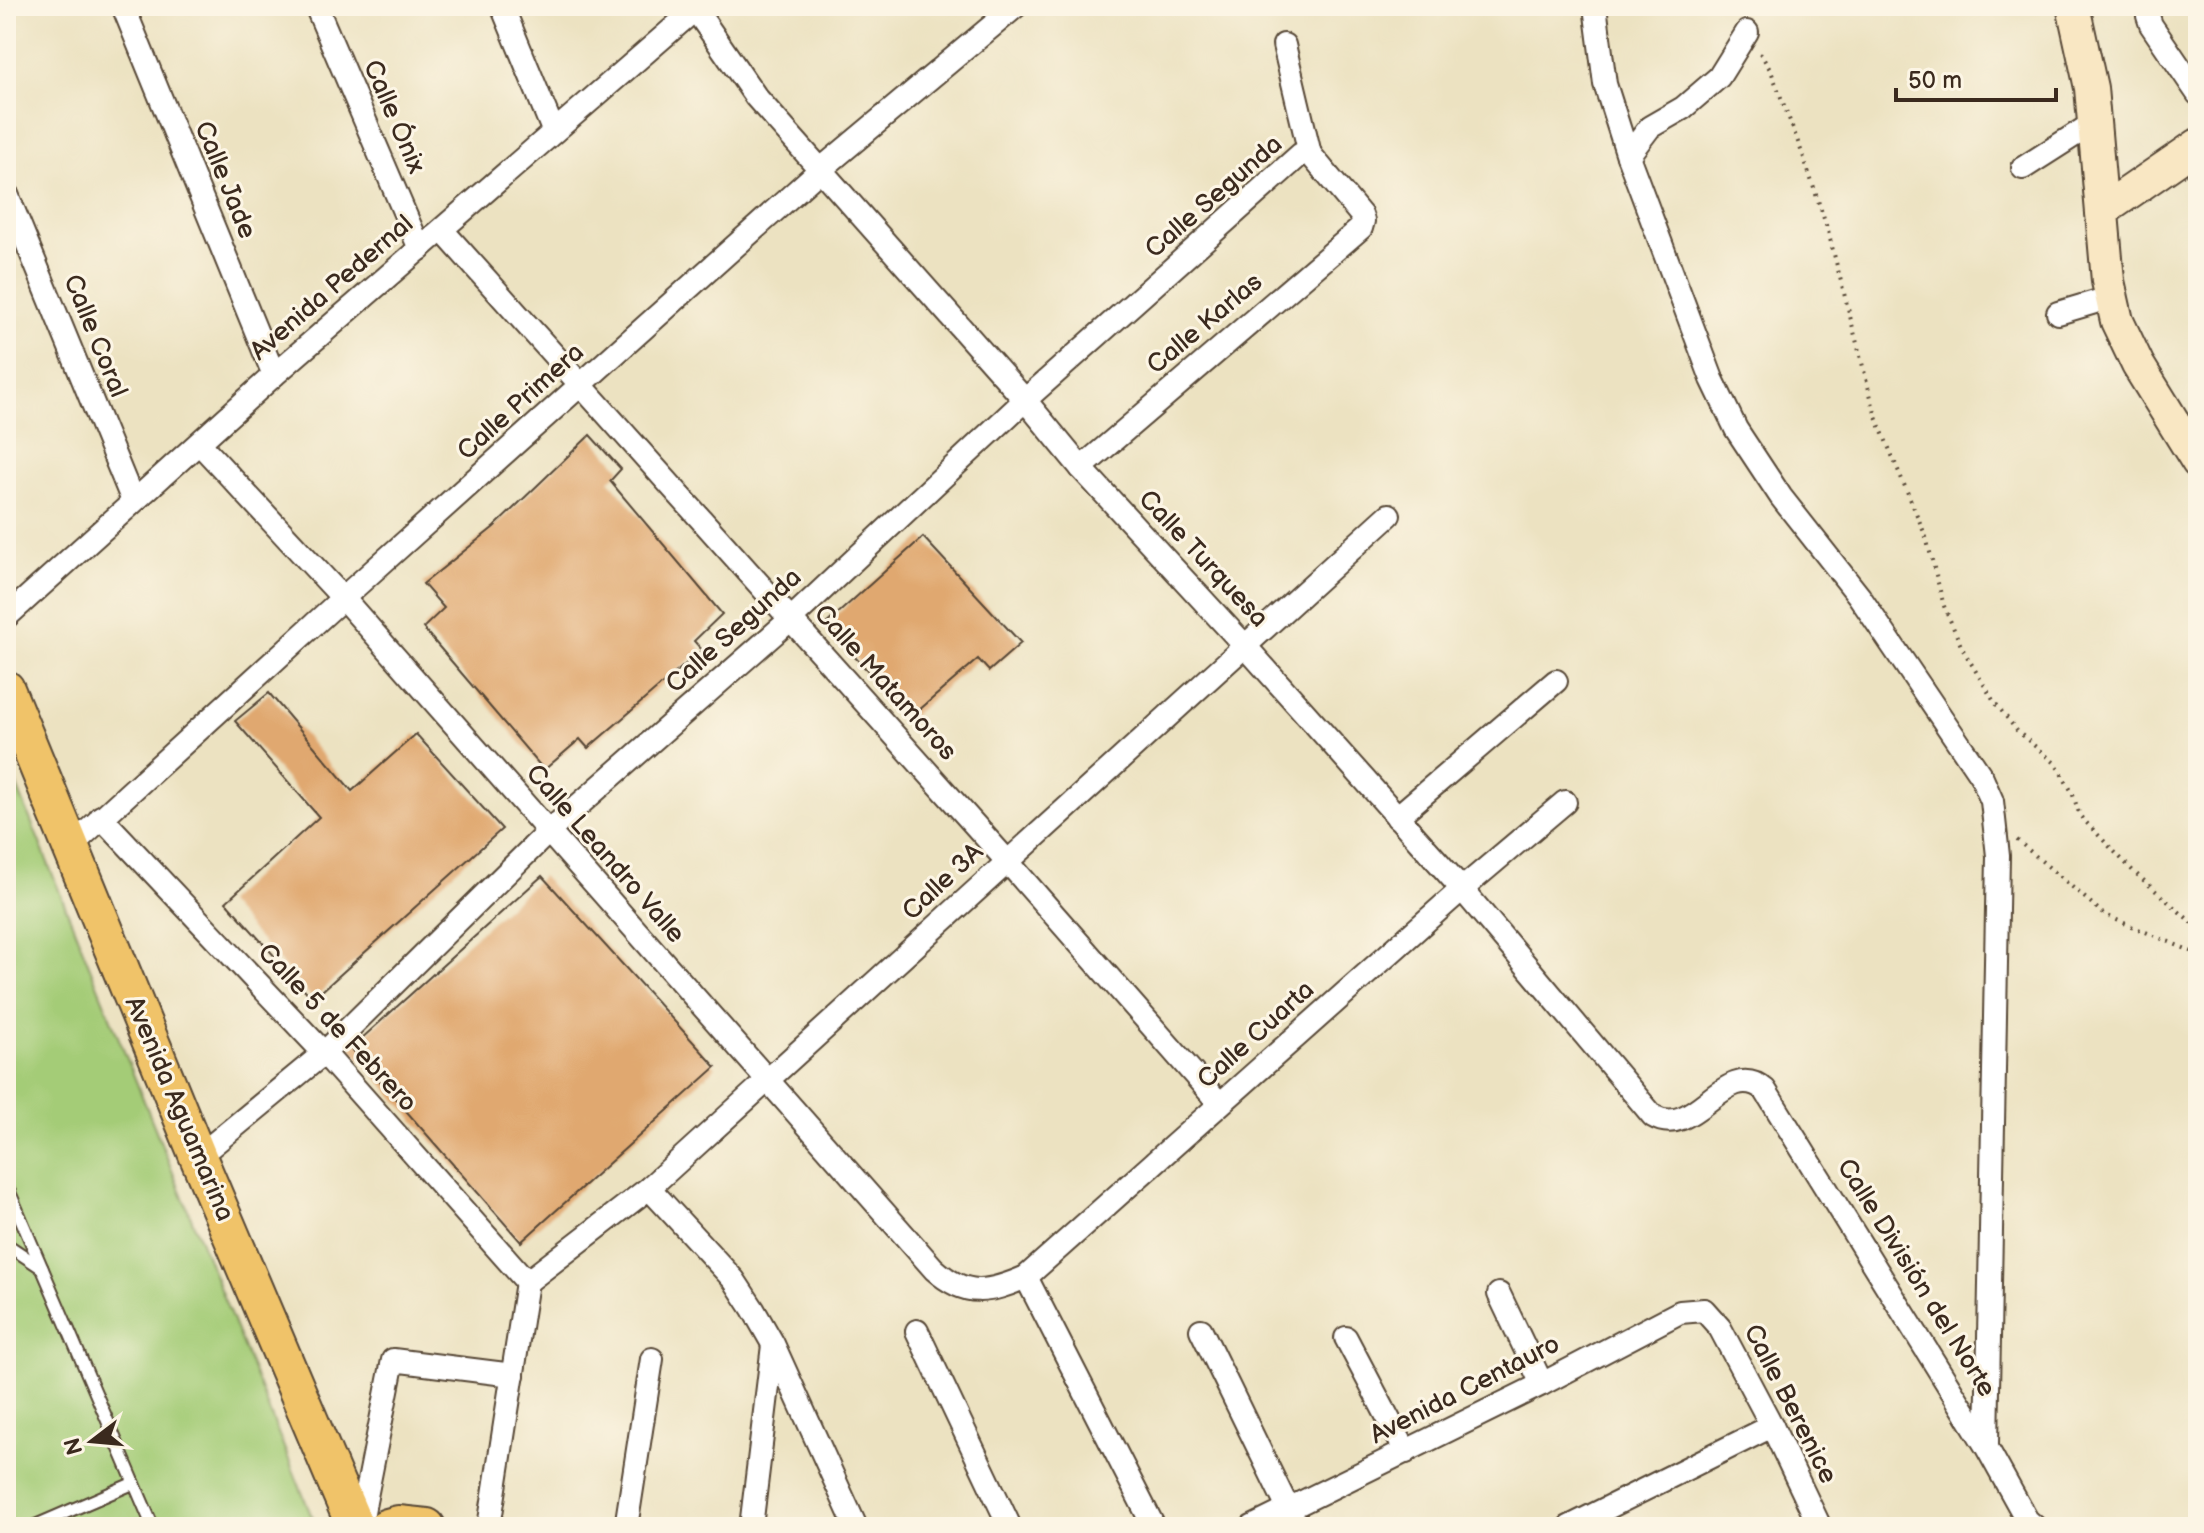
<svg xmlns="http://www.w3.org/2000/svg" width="2204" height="1533" font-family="'Balsamiq Sans',sans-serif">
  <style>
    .green { fill: #a4cc77; stroke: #707b4a; stroke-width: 2 }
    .building { fill: #e0a870 }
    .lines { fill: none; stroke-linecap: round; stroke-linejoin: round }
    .service-casing { stroke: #564636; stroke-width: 15 }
    .minor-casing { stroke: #564636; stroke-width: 26 }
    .secondary-casing { stroke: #564636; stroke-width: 36 }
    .primary-casing { stroke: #564636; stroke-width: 40 }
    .path { stroke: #564636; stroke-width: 4; stroke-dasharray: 2 6; stroke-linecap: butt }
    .service { stroke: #fff; stroke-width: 11 }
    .minor { stroke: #fff; stroke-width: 22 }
    .secondary { stroke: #f9e7c3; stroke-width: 32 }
    .primary { stroke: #f0c369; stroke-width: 36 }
    .labels { text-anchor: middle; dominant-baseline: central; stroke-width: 6; stroke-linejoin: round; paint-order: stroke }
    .street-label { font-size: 26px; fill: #3b2a1e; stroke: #fcf5e5 }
  </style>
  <rect width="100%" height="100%" fill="#fcf5e5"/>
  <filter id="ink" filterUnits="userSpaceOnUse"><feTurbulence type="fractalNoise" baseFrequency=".0125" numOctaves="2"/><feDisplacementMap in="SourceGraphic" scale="16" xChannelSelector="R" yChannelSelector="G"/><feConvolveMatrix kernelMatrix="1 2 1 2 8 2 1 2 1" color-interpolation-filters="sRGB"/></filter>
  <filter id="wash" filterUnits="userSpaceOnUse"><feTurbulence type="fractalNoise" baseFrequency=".006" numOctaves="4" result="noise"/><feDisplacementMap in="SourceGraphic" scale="32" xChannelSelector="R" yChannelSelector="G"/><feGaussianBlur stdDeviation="1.8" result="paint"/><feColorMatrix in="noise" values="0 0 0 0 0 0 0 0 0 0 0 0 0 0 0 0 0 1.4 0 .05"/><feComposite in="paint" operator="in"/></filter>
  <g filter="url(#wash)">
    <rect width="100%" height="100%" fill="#ece2c1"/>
    <path class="green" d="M6,759L316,1527H6Z"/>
    <g id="blocks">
      <g class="building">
        <path d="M590,435L621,469L610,481L722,614L694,641L702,650L588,748L580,739L544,770L423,628L444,608L423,584L494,527Z"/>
        <path d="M923,537L1021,643L989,671L978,659L911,717L825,625Z"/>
        <path d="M269,693L352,791L416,734L502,829L313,999L226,902L319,817L235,721Z"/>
        <path d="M542,876L716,1067L521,1242L351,1048Z"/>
      </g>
    </g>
  </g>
  <g filter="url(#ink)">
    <use href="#blocks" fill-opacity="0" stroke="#564636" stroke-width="2"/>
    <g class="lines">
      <defs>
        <g id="service">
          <path d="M6,1184L153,1527"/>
          <path d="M6,1244L42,1268"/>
          <path d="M32,1527L134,1483"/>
        </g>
        <g id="minor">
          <path d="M123,6L274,375"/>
          <path d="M316,6L420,249"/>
          <path d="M502,6L553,130"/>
          <path d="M693,6L756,97L1025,400L1081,468L1246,647L1462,889L1653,1116C1695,1141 1725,1056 1765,1090L1986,1446L2027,1520L2035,1527"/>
          <path d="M1595,6L1605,84L1628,156L1712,379L1736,429L1781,497L1859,596L1981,776L1992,801L1998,856L1987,1444"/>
          <path d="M2151,6L2148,16L2151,25L2198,94"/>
          <path d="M1284,45L1310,154"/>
          <path d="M1628,156L1650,127L1683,108L1719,77L1747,32"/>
          <path d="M2023,168L2095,122"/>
          <path d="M6,192L133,501"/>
          <path d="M442,230L1007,861L1220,1104"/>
          <path d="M2058,313L2112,297"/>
          <path d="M199,443L343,598L934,1269C966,1298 989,1293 1026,1277L1462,889L1565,802"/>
          <path d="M1081,468L1361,228L1363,221L1361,215L1310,154"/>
          <path d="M6,617L274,375L699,6"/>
          <path d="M101,817L324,1053L527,1282"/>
          <path d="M1397,817L1556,681"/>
          <path d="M70,847L343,598L820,170L1016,6"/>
          <path d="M198,1157L324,1053L548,832L791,619L1025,400L1301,154H1310"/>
          <path d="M649,1188L734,1280L753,1309L773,1344L856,1527"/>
          <path d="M1026,1277L1154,1527"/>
          <path d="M527,1282L649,1188L1389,515"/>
          <path d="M1499,1294L1542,1384"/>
          <path d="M1201,1330L1297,1527"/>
          <path d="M917,1331L1010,1527"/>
          <path d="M1346,1338L1406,1452"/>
          <path d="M360,1527L393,1360L513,1375"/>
          <path d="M489,1527L527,1282"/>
          <path d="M626,1527L652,1359"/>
          <path d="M751,1527L773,1345"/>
          <path d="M1252,1527L1542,1384L1680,1312L1704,1310L1720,1328L1772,1426L1820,1527"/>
          <path d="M1569,1527L1772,1426"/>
        </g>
        <g id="secondary">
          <path d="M2073,6L2091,88L2108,281L2117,321L2138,365L2198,462"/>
          <path d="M2102,211L2198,145"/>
        </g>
        <g id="primary">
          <path d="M6,689L198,1157L355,1527"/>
          <path d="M387,1527L398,1524L427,1527"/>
        </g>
      </defs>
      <use href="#service" class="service-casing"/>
      <use href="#minor" class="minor-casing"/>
      <use href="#secondary" class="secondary-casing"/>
      <use href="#primary" class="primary-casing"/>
      <g class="path">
        <path d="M1760,53L1771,71L1804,158L1828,231L1876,417L1926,537L1944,606L1962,648L1993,700L2018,732L2055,763L2072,792L2080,816L2133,871L2198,928"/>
        <path d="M2017,840L2105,915L2198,954"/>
      </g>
      <use href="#service" class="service"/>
      <use href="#minor" class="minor"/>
      <use href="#secondary" class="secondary"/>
      <use href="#primary" class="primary"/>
    </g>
  </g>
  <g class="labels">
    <g class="street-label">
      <text transform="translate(394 117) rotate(67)">Calle Ónix</text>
      <text transform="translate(225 180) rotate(68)">Calle Jade</text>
      <text transform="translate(1214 197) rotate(-41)">Calle Segunda</text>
      <text transform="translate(332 288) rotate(-41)">Avenida Pedernal</text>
      <text transform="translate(1205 324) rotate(-40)">Calle Karlas</text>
      <text transform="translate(95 336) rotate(68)">Calle Coral</text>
      <text transform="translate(521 402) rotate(-42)">Calle Primera</text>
      <text transform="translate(1203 559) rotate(47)">Calle Turquesa</text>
      <text transform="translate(734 631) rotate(-42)">Calle Segunda</text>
      <text transform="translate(885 683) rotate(48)">Calle Matamoros</text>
      <text transform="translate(605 854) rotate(49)">Calle Leandro Valle</text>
      <text transform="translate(943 882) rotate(-43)">Calle 3A</text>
      <text transform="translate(337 1028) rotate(47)">Calle 5 de Febrero</text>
      <text transform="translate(1256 1035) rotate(-42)">Calle Cuarta</text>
      <text transform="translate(179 1109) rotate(67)">Avenida Aguamarina</text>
      <text transform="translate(1916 1278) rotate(58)">Calle División del Norte</text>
      <text transform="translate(1465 1390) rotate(-27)">Avenida Centauro</text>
      <text transform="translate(1790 1404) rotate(63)">Calle Berenice</text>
    </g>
  </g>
  <rect width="2204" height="1533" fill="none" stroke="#fcf5e5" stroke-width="32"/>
  <g transform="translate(92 1441) rotate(254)" stroke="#fcf5e5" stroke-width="6" paint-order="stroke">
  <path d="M0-6L14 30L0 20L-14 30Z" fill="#3b2a1e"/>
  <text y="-12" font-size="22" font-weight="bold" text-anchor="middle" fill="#3b2a1e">N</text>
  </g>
  <path d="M1896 88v12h160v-12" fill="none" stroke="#3b2a1e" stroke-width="4"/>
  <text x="1908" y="88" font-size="24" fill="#3b2a1e" stroke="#fcf5e5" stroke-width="6" paint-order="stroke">50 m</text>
</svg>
